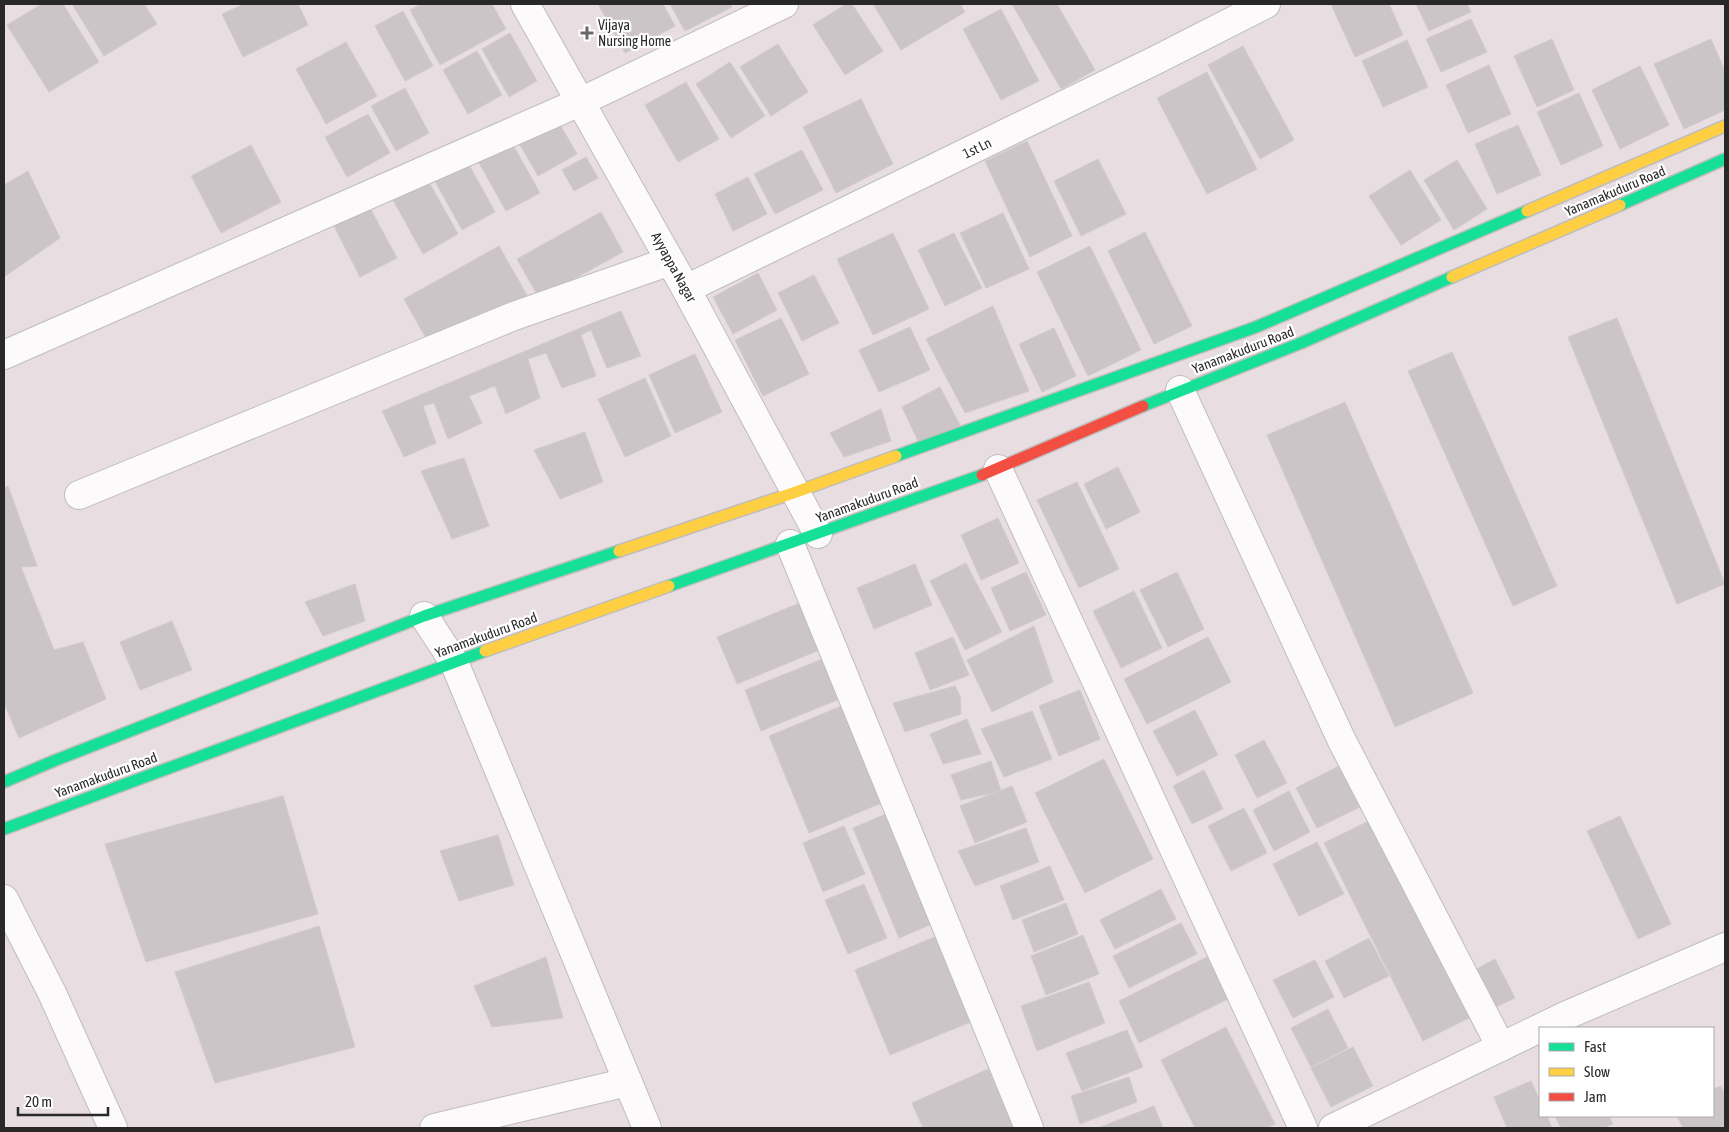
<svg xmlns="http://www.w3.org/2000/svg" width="1729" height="1132" font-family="'Asap Condensed',sans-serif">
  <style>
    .building { fill: #ccc5c7; stroke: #d3cacc }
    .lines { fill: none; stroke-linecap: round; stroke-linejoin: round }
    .street-casing { stroke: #bfbdbe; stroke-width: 30 }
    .fast-casing { stroke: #bfbdbe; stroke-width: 14 }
    .slow-casing { stroke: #bfbdbe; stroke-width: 14 }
    .jam-casing { stroke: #bfbdbe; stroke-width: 14 }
    .street { stroke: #fcfafa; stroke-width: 28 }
    .fast { stroke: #16e098; stroke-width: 11 }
    .slow { stroke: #ffcf43; stroke-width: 11 }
    .jam { stroke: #f24e42; stroke-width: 11 }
    .poi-dot { fill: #6b6768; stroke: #fff; stroke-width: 2 }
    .labels { text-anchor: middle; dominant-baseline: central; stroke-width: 4.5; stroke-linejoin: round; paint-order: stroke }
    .poi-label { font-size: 14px; fill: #282828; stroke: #fff; text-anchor: start }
    .street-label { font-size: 14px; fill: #282828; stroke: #fff }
  </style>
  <rect width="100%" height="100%" fill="#e8dde0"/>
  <g class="building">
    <path d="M42,4H63L99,62L49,92L7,25Z"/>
    <path d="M72,4H144L157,24L104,56Z"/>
    <path d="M244,4H298L308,25L243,57L222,14Z"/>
    <path d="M421,4H492L506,29L440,65L410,10Z"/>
    <path d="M598,4H663L675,26L625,53Z"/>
    <path d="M670,4H730L732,7L685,31Z"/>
    <path d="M846,4H852L883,51L845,75L813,25Z"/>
    <path d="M873,4H960L965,12L901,50Z"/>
    <path d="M1012,4H1057L1095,70L1061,89Z"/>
    <path d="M1331,4H1389L1403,35L1355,57Z"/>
    <path d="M1416,4H1467L1471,12L1429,31Z"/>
    <path d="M1001,9L1039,81L1001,100L963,29Z"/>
    <path d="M403,11L433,66L405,81L375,26Z"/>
    <path d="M1471,19L1487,52L1441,72L1426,39Z"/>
    <path d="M510,33L537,81L509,97L482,49Z"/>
    <path d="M1552,39L1574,90L1537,107L1514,56Z"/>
    <path d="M1711,39L1725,71V110L1684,129L1654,64Z"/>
    <path d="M1407,40L1428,87L1383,107L1362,61Z"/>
    <path d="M346,42L377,96L326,124L296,69Z"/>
    <path d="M778,44L808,92L771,116L740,67Z"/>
    <path d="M1243,46L1294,140L1260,159L1208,65Z"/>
    <path d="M477,51L502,95L468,114L443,70Z"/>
    <path d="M730,62L765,116L731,138L696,84Z"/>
    <path d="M1489,65L1511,114L1468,133L1446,85Z"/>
    <path d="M1640,66L1669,125L1620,149L1592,90Z"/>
    <path d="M1207,72L1257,169L1207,194L1157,98Z"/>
    <path d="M686,82L719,139L678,162L645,105Z"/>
    <path d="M405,88L429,133L396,151L371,106Z"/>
    <path d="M1579,93L1603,146L1561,165L1537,112Z"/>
    <path d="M861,99L893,164L836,193L803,127Z"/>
    <path d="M368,114L390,153L347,177L325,137Z"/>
    <path d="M554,114L577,154L538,176L515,136Z"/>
    <path d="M1518,125L1541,175L1497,194L1475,144Z"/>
    <path d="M508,136L540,193L506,211L474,154Z"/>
    <path d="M1027,141L1072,236L1030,257L985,161Z"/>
    <path d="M251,145L281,202L221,233L191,176Z"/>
    <path d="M802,150L823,190L775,214L754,174Z"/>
    <path d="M586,157L598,178L574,191L562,170Z"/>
    <path d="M1098,159L1126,214L1081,236L1054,181Z"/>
    <path d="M1457,160L1487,209L1454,230L1424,180Z"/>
    <path d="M468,163L495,212L462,230L435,181Z"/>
    <path d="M1410,170L1441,220L1401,245L1369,196Z"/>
    <path d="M28,171L60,238L4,277V185Z"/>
    <path d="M425,175L458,234L423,254L388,191Z"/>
    <path d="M748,177L767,214L733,231L715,194Z"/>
    <path d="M370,208L397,258L360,277L334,226Z"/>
    <path d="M601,212L623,252L539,298L517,259Z"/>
    <path d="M1003,213L1029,269L986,288L960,233Z"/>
    <path d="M1145,232L1192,326L1154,344L1108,251Z"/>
    <path d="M893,233L929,309L873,335L837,259Z"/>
    <path d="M954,233L982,288L945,306L918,250Z"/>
    <path d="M499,246L528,297L432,349L404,299Z"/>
    <path d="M1090,246L1141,350L1088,376L1037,272Z"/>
    <path d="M758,273L777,310L733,334L713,297Z"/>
    <path d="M814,275L839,323L802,341L778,293Z"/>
    <path d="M993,306L1029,391L965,413L926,339Z"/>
    <path d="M621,311L641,356L607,368L591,330L581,335L596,376L562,388L546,353L528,359L540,398L506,414L495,386L469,396L482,423L448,439L434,403L423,406L436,443L404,457L382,411Z"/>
    <path d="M781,318L809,374L763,396L735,340Z"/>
    <path d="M1617,318L1725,584L1677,604L1568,337Z"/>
    <path d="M910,327L930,370L879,392L859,350Z"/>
    <path d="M1054,328L1076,376L1042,392L1019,344Z"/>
    <path d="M1452,352L1557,586L1513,606L1408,371Z"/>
    <path d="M695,354L722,412L675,433L649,375Z"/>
    <path d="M645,378L671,436L625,457L598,399Z"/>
    <path d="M940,387L960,425L920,445L902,407Z"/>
    <path d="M1345,402L1473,693L1395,727L1267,435Z"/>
    <path d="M881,409L891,441L844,457L830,433Z"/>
    <path d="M585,432L603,482L560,499L534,450Z"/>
    <path d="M464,458L489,526L452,539L421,471Z"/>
    <path d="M1118,467L1140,512L1106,529L1084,484Z"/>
    <path d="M1077,482L1119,569L1079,588L1037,500Z"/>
    <path d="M8,486L37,566L21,567L54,650L83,642L106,699L19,738L4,703V488Z"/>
    <path d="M998,518L1019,563L981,580L961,535Z"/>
    <path d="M966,563L1002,632L965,650L930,581Z"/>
    <path d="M915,564L932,605L874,629L857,588Z"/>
    <path d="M1026,572L1046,615L1010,631L991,588Z"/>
    <path d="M1177,572L1204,629L1168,647L1140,590Z"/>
    <path d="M355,584L365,621L323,636L305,602Z"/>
    <path d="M1134,591L1162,648L1121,668L1093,611Z"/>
    <path d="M802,602L822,649L737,684L717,637Z"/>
    <path d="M172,621L192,670L140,690L120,642Z"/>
    <path d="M1034,626L1053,682L992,712L967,660Z"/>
    <path d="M953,637L969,675L930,690L915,653Z"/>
    <path d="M1208,637L1231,682L1147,724L1124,679Z"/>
    <path d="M825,658L842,698L761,731L745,690Z"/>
    <path d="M955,686L960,696L961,714L905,732L893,703Z"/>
    <path d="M1080,690L1100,739L1059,756L1039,706Z"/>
    <path d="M844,705L884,802L809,833L769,736Z"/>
    <path d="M1195,710L1218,755L1177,776L1153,731Z"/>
    <path d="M1032,711L1052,759L1004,777L981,729Z"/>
    <path d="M967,719L981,754L943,764L930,734Z"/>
    <path d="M1264,740L1287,783L1257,798L1235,755Z"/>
    <path d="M1104,759L1153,859L1085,893L1035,793Z"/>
    <path d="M991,761L1001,791L961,800L951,775Z"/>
    <path d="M1345,763L1366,804L1317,828L1296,788Z"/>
    <path d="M1204,770L1223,809L1192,824L1173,786Z"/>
    <path d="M1012,786L1027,822L975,843L960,806Z"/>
    <path d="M1289,791L1310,832L1274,851L1253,810Z"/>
    <path d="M283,796L318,914L146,962L105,844Z"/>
    <path d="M1244,808L1267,853L1231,871L1208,826Z"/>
    <path d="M893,811L939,921L899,938L853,828Z"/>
    <path d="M1620,816L1671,924L1638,939L1587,831Z"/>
    <path d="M1377,817L1477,1014L1423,1041L1324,843Z"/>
    <path d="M844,826L865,874L823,892L803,843Z"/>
    <path d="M1026,828L1039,862L975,886L958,851Z"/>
    <path d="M498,835L514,885L459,901L440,851Z"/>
    <path d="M1317,842L1344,894L1299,916L1273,864Z"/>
    <path d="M1050,866L1064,900L1013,920L1000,886Z"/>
    <path d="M864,884L887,938L848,954L825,900Z"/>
    <path d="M1161,889L1176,919L1115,949L1100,920Z"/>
    <path d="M1066,903L1078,934L1034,952L1022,920Z"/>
    <path d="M1181,923L1197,954L1129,988L1113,956Z"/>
    <path d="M319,926L355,1047L215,1083L175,972Z"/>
    <path d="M1083,935L1099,974L1046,995L1031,956Z"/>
    <path d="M937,936L973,1021L890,1055L855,970Z"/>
    <path d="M1369,938L1389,976L1344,998L1325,961Z"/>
    <path d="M546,957L563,1018L492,1027L474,986Z"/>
    <path d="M1207,957L1228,999L1139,1043L1119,1001Z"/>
    <path d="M1495,959L1515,998L1489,1010L1471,972Z"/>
    <path d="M1315,960L1334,997L1293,1018L1273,980Z"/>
    <path d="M1089,982L1105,1023L1037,1051L1021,1006Z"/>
    <path d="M1328,1009L1348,1048L1311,1067L1291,1028Z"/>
    <path d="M1226,1027L1275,1124L1265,1128H1195L1161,1060Z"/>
    <path d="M1127,1030L1143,1067L1082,1091L1066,1053Z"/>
    <path d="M1353,1047L1373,1086L1331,1107L1311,1068Z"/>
    <path d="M988,1069L1015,1128H923L912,1103Z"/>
    <path d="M1129,1077L1137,1102L1080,1124L1071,1096Z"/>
    <path d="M1531,1081L1540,1101V1116H1547L1552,1128H1507L1494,1097Z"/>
    <path d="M1721,1086L1725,1095V1128H1683L1677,1116H1713V1089Z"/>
    <path d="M1154,1106L1163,1128H1098Z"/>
    <path d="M1555,1116H1609L1613,1124L1603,1128H1561Z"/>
  </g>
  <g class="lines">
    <defs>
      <g id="street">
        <path d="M525,4L686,289L818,534"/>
        <path d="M686,289L1156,60L1266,4"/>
        <path d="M4,355L580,102L784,4"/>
        <path d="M1180,390L1342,741L1501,1047"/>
        <path d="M998,469L1303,1128"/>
        <path d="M79,495L514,316L670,261"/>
        <path d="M790,544L1029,1128"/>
        <path d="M424,616L454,662L647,1128"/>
        <path d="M4,899L52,993L113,1128"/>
        <path d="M434,1128L628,1082"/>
        <path d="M1333,1128L1567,1015L1725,947"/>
      </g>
      <g id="fast">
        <path d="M1620,205L1725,159"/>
        <path d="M1143,406L1301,343L1452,277"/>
        <path d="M896,456L1256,327L1527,211"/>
        <path d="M669,586L982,475"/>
        <path d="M4,782L56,760L424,616L619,551"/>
        <path d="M4,829L485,651"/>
      </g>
      <g id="slow">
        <path d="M1527,211L1725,126"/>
        <path d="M1452,277L1620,205"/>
        <path d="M619,551L796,492L896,456"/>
        <path d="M485,651L669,586"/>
      </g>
      <path id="jam" d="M982,475L1143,406"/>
    </defs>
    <use href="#street" class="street-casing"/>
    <use href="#fast" class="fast-casing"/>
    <use href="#slow" class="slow-casing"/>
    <use href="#jam" class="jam-casing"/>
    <use href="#street" class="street"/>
    <use href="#fast" class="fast"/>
    <use href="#slow" class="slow"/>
    <use href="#jam" class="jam"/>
  </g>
  <path class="poi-dot" d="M584.5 25.5h5v5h5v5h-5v5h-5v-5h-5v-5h5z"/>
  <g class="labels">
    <g class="poi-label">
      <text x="598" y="25">Vijaya<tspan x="598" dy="16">Nursing Home</tspan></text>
    </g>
    <g class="street-label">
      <text transform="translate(977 148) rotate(-26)">1st Ln</text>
      <text transform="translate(1615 191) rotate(-23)">Yanamakuduru Road</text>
      <text transform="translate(674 267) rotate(61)">Ayyappa Nagar</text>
      <text transform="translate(1243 350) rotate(-21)">Yanamakuduru Road</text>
      <text transform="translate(867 500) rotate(-20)">Yanamakuduru Road</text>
      <text transform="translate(486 635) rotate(-20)">Yanamakuduru Road</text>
      <text transform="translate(106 775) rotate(-20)">Yanamakuduru Road</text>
    </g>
  </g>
  <rect width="1729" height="1132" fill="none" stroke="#282828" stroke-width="10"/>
  <rect x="1539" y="1027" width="175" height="90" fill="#ffffff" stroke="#a9a9a9"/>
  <rect x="1549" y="1043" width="25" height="8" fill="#16e098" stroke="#a9a9a9"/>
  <text x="1584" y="1052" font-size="15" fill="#282828">Fast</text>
  <rect x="1549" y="1068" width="25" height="8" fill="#ffcf43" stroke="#a9a9a9"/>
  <text x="1584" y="1077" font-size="15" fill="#282828">Slow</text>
  <rect x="1549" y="1093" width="25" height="8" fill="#f24e42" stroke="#a9a9a9"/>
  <text x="1584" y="1102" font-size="15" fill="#282828">Jam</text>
  <path d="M18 1107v8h90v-8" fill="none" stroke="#282828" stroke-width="2.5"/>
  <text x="25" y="1107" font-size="15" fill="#282828" stroke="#ffffff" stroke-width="4" paint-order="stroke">20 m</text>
</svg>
